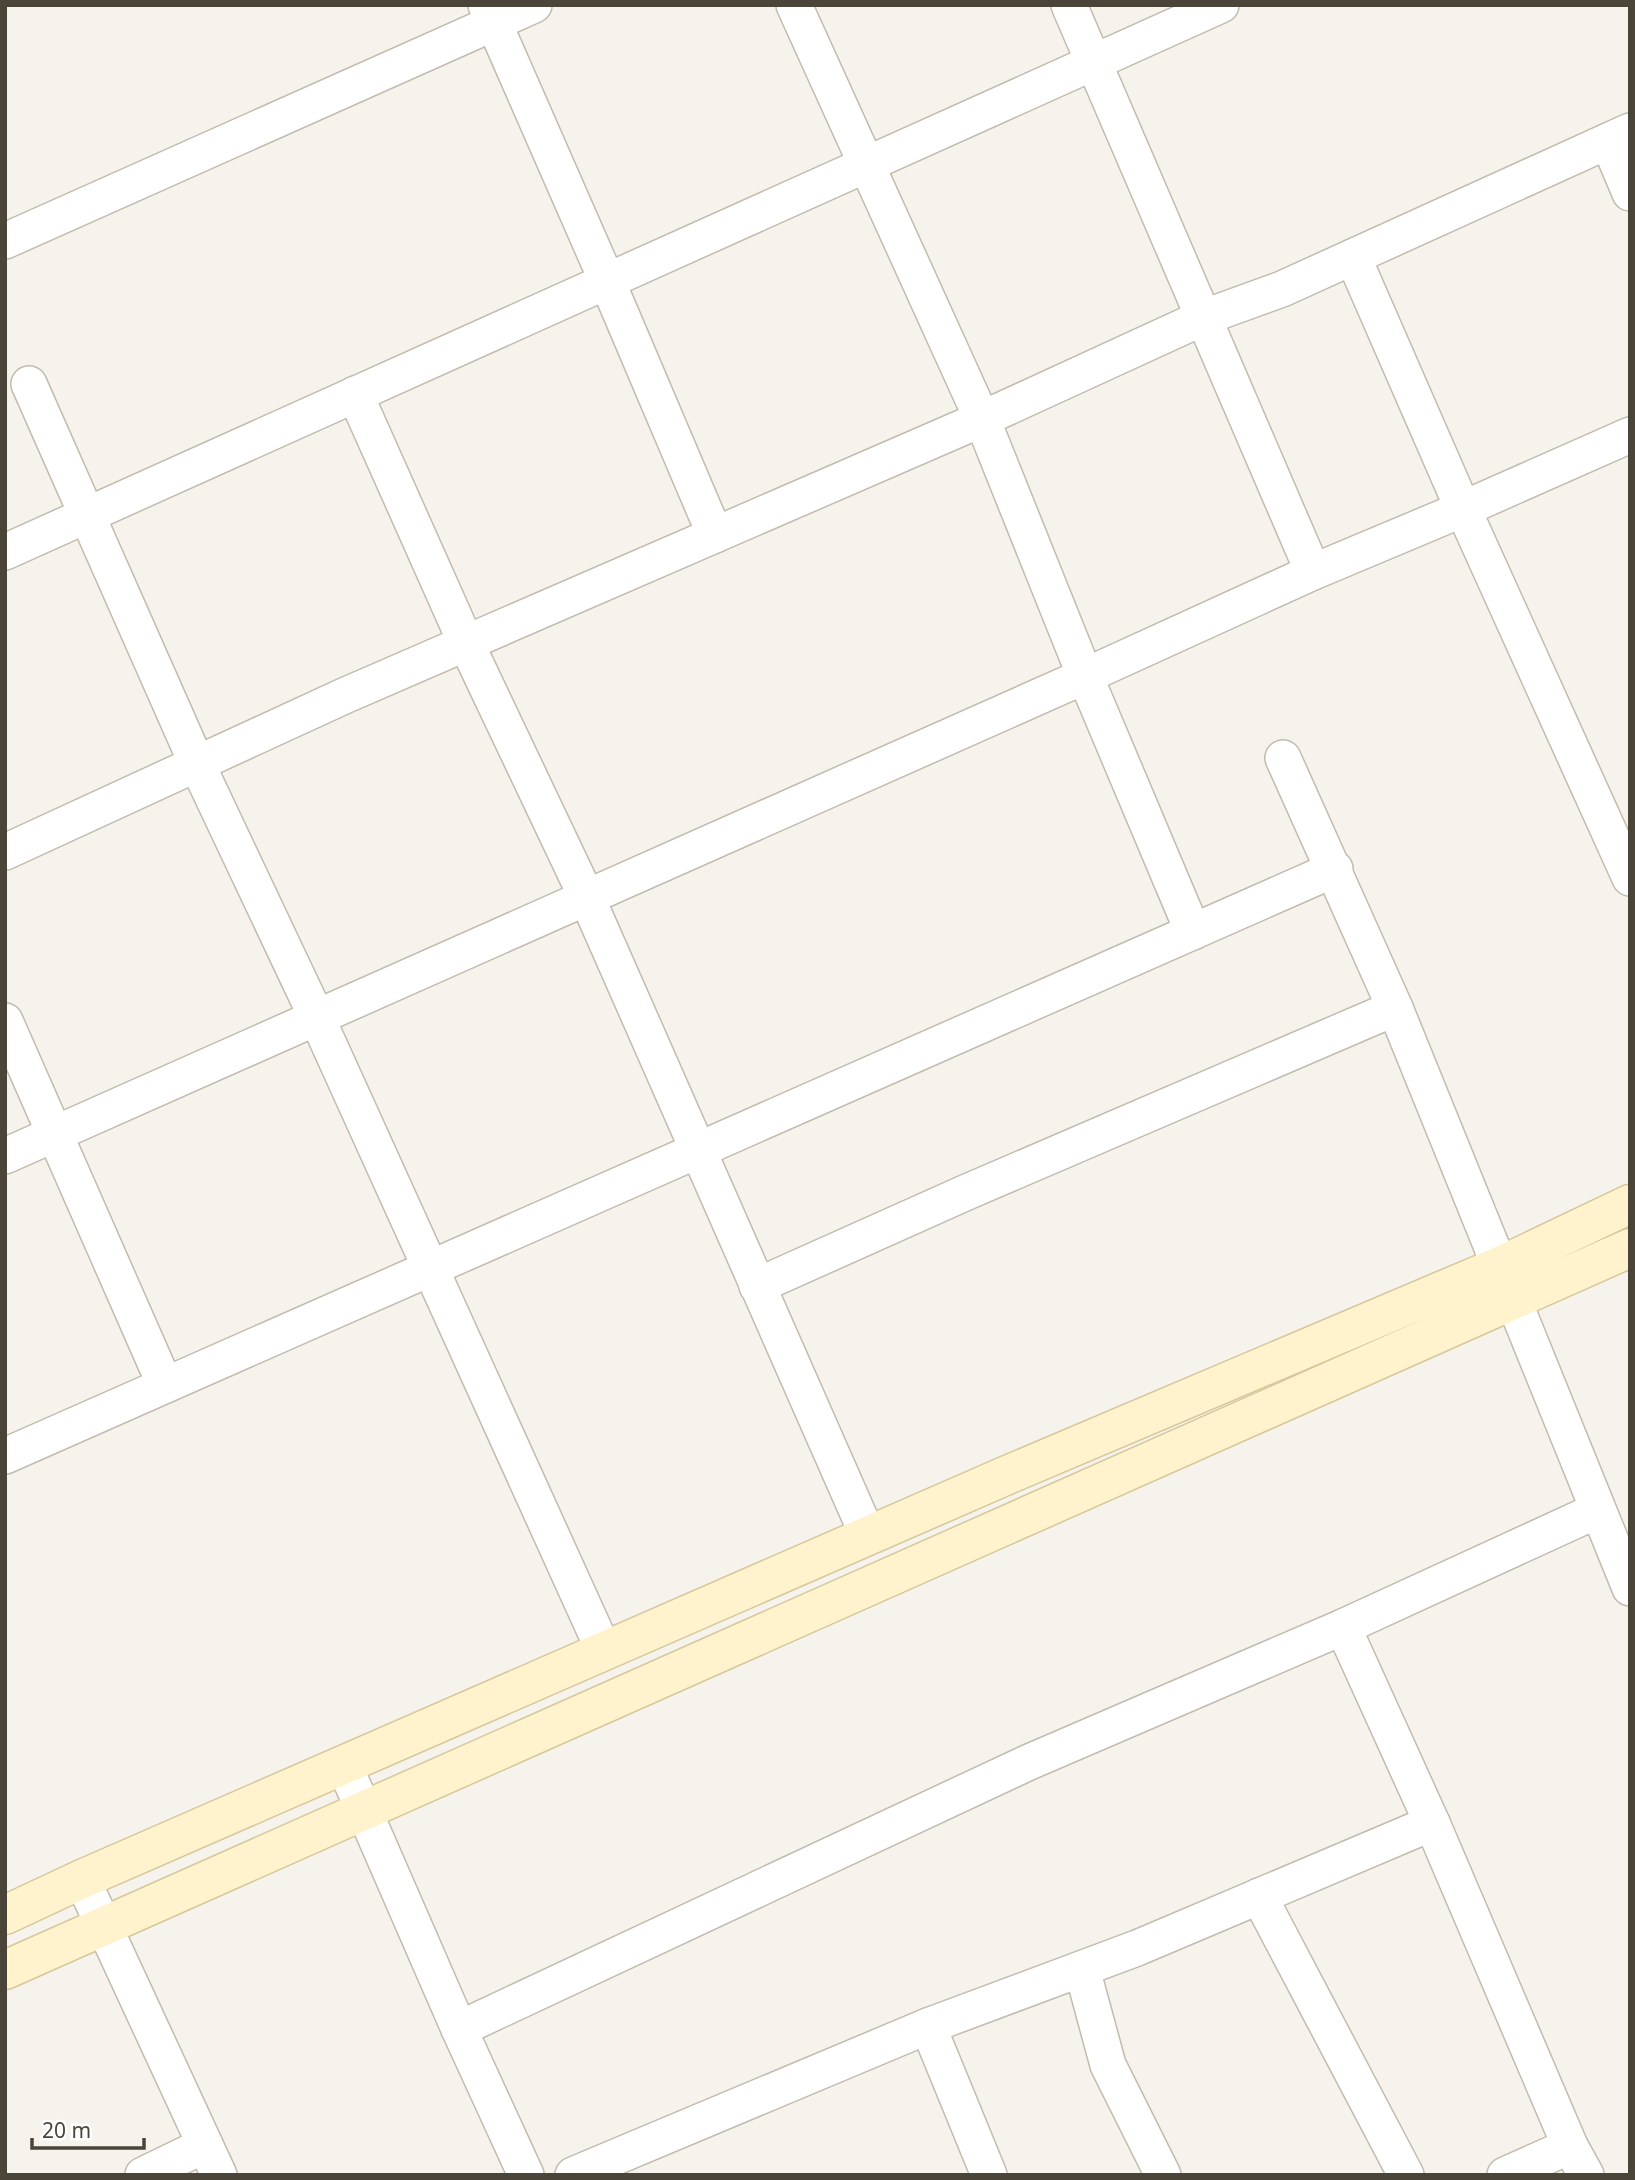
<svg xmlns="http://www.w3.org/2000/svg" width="1635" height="2180" font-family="'Noto Sans',sans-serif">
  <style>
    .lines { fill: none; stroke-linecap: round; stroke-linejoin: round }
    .street-casing { stroke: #c2bbae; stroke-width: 38 }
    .secondary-casing { stroke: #d6c79b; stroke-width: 41 }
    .street { stroke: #fff; stroke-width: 35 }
    .secondary { stroke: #fff3cd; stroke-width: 38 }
  </style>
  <rect width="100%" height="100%" fill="#f6f3ec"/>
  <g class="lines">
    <defs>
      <g id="street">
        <path d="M486,5L607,281L715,535"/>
        <path d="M794,5L982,419L1085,676L1193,932"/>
        <path d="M1069,5L1313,572"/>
        <path d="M1608,141L1630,193"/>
        <path d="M5,241L534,5"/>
        <path d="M1353,257L1463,509L1630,878"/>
        <path d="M29,384L197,764L317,1018L604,1651"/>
        <path d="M355,394L466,643L587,898L868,1536"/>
        <path d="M5,552L1221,5"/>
        <path d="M1283,758L1395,1008L1630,1588"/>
        <path d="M5,852L344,696L982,419L1202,318L1282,289L1630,131"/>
        <path d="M5,1021L165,1385"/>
        <path d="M5,1156L1085,676L1313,572L1463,509L1630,435"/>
        <path d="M757,1286L967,1192L1395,1008"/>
        <path d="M5,1456L1335,869"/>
        <path d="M1343,1627L1432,1823L1570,2146L1505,2175"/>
        <path d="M344,1765L459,2029L526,2175"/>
        <path d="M82,1879L219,2175"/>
        <path d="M1259,1896L1406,2175"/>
        <path d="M1082,1969L1108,2065L1163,2175"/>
        <path d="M928,2026L989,2175"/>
        <path d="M459,2029L1027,1763L1343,1627L1598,1510"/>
        <path d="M1570,2146L1586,2175"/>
        <path d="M143,2175L205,2145"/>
        <path d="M573,2175L928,2026L1137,1948L1432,1823"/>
      </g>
      <g id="secondary">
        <path d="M5,1915L82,1879L1005,1476L1500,1266L1630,1204"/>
        <path d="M5,1970L1630,1248"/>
      </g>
    </defs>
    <use href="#street" class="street-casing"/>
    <use href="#secondary" class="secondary-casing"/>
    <use href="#street" class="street"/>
    <use href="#secondary" class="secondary"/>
  </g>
  <rect width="1635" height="2180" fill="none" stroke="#4b4439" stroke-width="14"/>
  <path d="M32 2138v10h112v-10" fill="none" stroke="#4b4439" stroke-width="3.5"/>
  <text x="42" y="2138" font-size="21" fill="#4b4439" stroke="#ffffff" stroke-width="5" paint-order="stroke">20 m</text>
</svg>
